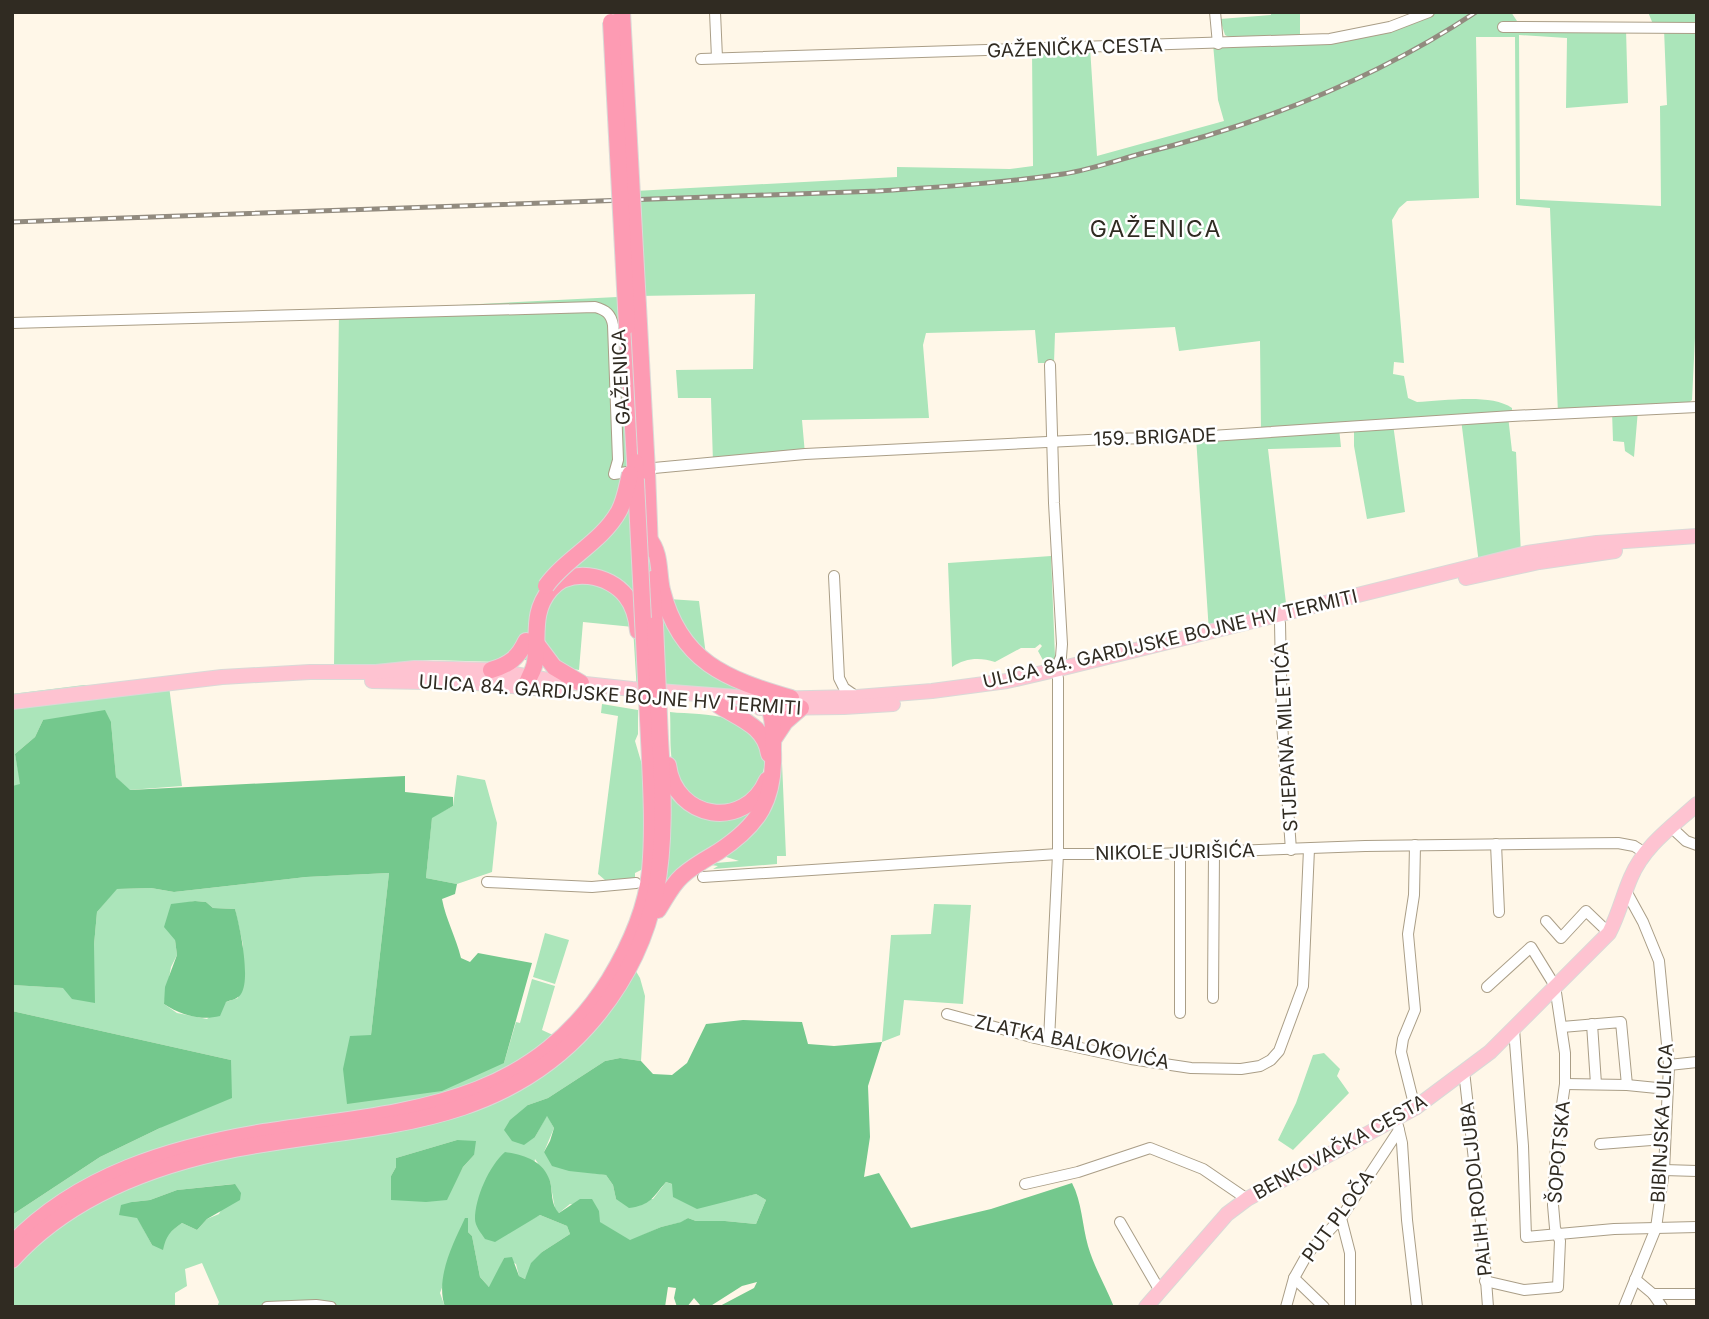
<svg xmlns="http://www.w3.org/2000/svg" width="1709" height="1319" font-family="Inter,sans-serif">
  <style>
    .green { fill: #abe5ba; fill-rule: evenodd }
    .forest { fill: #74c88d }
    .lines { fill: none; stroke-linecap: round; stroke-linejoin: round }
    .minor-casing { stroke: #aa9e87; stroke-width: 12 }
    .major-casing { stroke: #dad9d7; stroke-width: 16 }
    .highway-casing { stroke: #dad9d7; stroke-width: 18 }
    .minor { stroke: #fff; stroke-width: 10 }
    .major { stroke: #fec3d1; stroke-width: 14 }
    .highway { stroke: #fd9bb3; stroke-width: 16 }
    .rail-casing { stroke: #928b7f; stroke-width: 5 }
    .rail { stroke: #fff; stroke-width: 2.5; stroke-dasharray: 8; stroke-linecap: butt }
    .highway-bridge-casing { stroke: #dad9d7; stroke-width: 18; stroke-linecap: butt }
    .highway-bridge { stroke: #fd9bb3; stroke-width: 16 }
    .labels { text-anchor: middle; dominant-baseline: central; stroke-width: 5; stroke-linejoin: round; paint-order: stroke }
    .street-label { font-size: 19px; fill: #302b22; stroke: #fff }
    .quarter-label { font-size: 23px; letter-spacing: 2px; fill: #302b22; stroke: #fff }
  </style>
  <rect width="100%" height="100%" fill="#fff7e8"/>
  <g class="green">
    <path d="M1271,12H1300V36L1231,38L1225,35L1220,19L1271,15Z"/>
    <path d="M1429,12H1511L1521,27L1626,29L1628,103L1566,108L1567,38L1519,35L1520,199L1661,206L1660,106L1667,105L1664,29H1655L1648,12H1697V296L1692,400L1682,408L1638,410L1634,457L1625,451L1624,442L1613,441L1612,411L1558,414L1550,208L1516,205L1515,37H1476L1479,198L1407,201L1399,208L1392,220L1404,363L1394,362L1393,374L1404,376L1408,398L1417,402C1443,401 1491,393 1512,408V416H1508L1512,451L1516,452L1521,554L1479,564L1461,419L1393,424L1405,512L1367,519L1354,446V427L1339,428L1341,447L1268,449L1287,612L1209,632L1196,437L1261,432L1260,341L1179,351L1175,327L1055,333L1054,363H1038L1035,330L926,333L923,345L929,418L802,420L805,454L713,463L711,398H678L676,370L753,369L755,294L638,296L653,598L699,601L707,663L751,698L637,693L633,627L583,622L579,670L509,657L498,662L433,660L409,661L385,666H334L339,311L637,296L635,191L897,177V167L1010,169L1033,166L1032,49L1090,47L1097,156L1224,121L1218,100L1213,44L1330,39Z"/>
    <path d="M1051,556L1055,657L1051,662H1044L1038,651L1042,646L1040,644L1035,648H1021L995,662C980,657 965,658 952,667L948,563Z"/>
    <path d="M84,685L169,686L182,786L129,790L116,777L111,722L43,720L35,737L15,754L21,785L12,786V694Z"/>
    <path d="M602,704L638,710V734L635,741L645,775L646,813L643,869L635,873V878L605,880L598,874L618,716L601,713Z"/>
    <path d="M670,712C688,714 710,713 728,719C734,721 740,726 746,730C800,767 723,840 685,789C681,783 675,777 674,771C669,753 671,731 670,712Z"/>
    <path d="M781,739L786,856H777V864L713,869L718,866L704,864L739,861L720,855C775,813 780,809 781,739Z"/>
    <path d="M457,775L485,780L497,823L492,872L457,884L426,878L432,817L453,806Z"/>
    <path d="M669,787L691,809L759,800L744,826L674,872V876L661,895Z"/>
    <path d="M389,873L371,1035L504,1063L516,1022L520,1023L532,979L555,986L542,1030L566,1041L628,958L640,978L645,996L641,1061L620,1058L605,1061L548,1098L528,1105L535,1137L547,1115L554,1128L544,1152L593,1173L606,1175L613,1185L616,1199H653L666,1182L721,1202L756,1194L766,1200L756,1224L725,1221H696L688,1218L682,1222L661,1227L630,1241L599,1222V1211L570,1204L559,1213L555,1209L550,1181L535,1159L524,1223L540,1215L567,1226L570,1234L542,1252L525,1279L519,1276L516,1264L504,1258L490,1288L480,1277L472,1236L468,1232V1218L440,1293L445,1307H217L219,1302L202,1263L185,1269L187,1286L175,1293V1307H12V1215L100,1157L160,1128L231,1060L12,1011V985L64,988L94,945L97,912L116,889L151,888L174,892L306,877ZM195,901L206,902L213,908L235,909L243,945L238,998L226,1002L207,1019L177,1013L164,1004L171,967L177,955L175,940L185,903ZM457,1140L474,1155L463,1167L446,1200H391V1176L396,1167V1158ZM234,1184L219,1214L207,1219L197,1230L182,1223C171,1230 164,1239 152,1245L137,1217L132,1202L150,1200L177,1190Z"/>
    <path d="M934,904L971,905L963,1004L904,1000L900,1035L882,1042L891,935L931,934Z"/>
    <path d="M545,933L569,940L555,984L533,977Z"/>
    <path d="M1324,1053L1340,1069L1337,1076L1349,1093L1293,1150L1278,1140L1296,1103L1313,1055Z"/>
  </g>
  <g class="forest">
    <path d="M105,710L111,722L116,777L130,790L405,776V792L453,797V806L432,818L426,878L457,884L455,894L442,899C446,920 456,937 461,958L470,962L478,953L532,963L504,1063L442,1091L347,1104L343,1069L350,1036L371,1035L389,873L306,877L174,892L151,888L117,889L97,912L94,945L95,1003L72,999L63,988L12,985V786L20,784L15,754L35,737L43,720Z"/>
    <path d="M195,901L206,902L213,908L235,909C240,927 251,979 241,994C238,999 231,1000 226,1002L220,1016C200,1021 181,1015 164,1004L165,987L177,955L175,940L164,927L171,904Z"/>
    <path d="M12,1011L231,1060L232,1098L160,1128L100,1157L12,1215Z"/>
    <path d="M743,1020L802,1022L808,1044L834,1046L882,1042L868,1086L870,1137L864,1177L879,1173L911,1228L991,1209L1072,1183C1082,1202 1082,1225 1088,1246C1094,1267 1106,1287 1114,1307H718L754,1288L757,1282L742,1286L709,1307L700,1305L694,1298L687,1307H677L674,1298L676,1288L668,1287L665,1307H445C435,1278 453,1244 465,1218H468V1232L472,1236L480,1277L489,1287L504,1258L512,1257L519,1276L525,1279L531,1263L542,1252L570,1234L567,1226L540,1215L495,1242L485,1239C481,1233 475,1226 475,1219C475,1198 489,1166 505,1152C524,1155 543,1160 550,1181C553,1192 550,1204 559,1213L580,1199H592L599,1211L600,1222L630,1240L661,1227L681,1222L688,1218L696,1221H725L756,1224L766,1200L756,1194L697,1209L673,1197L672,1184L666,1182C652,1198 651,1205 629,1208L616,1199L613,1185L606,1175L569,1171L552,1166L544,1152L550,1141L554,1128L547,1116L535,1137L524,1145L512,1141L504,1130L510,1120L528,1105L548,1098L605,1061L620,1058L641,1061L653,1074L672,1075L687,1063L706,1024Z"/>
    <path d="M457,1140L476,1141L474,1155L463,1167L447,1200L426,1202L391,1200V1176L396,1167V1158Z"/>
    <path d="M235,1184L241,1193L240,1200L207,1219L197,1230L182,1223C170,1231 166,1236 163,1250L152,1245L137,1218L119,1215L121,1205L132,1202L150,1200L177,1190Z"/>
  </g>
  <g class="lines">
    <defs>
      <g id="minor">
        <path d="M715,12L717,58"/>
        <path d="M1215,12L1218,44"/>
        <path d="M1503,27L1697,28"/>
        <path d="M701,59L1330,39L1390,27L1429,12"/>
        <path d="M12,323L595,307C606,310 611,314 613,325L618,460L614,474L654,468L805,454L1109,439L1196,437L1512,416L1697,407"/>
        <path d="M1050,365L1054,503L1062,644L1061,657L1055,670"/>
        <path d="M834,576L839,678L844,688L857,697"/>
        <path d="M1280,623L1282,723L1291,850"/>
        <path d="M1671,827L1686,841L1697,845"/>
        <path d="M1496,844L1499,912"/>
        <path d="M1180,852V1013"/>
        <path d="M703,877L1058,854H1155L1365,846L1618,843L1634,846L1645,853"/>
        <path d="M487,882L592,887L636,883"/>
        <path d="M1546,921L1561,938L1586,911L1609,933"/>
        <path d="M1213,998L1214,851"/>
        <path d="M947,1014L1035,1038L1131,1059L1191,1068L1241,1069L1260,1066L1271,1060L1279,1051L1303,986L1309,849"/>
        <path d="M1592,1024L1596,1084"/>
        <path d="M1562,1027L1621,1022L1627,1085"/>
        <path d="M1514,1029L1523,1146L1526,1237L1614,1229L1697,1227"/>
        <path d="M1049,1040L1058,854V678"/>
        <path d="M1669,1065L1697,1062"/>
        <path d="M1464,1071L1483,1240L1488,1307"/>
        <path d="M1565,1084L1627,1085L1667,1089"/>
        <path d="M1415,1108L1401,1052L1403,1039L1415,1010L1408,934L1414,895L1415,845"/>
        <path d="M1398,1126L1402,1143L1407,1220L1417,1307"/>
        <path d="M1600,1144L1664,1139"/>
        <path d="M1664,1170L1697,1171"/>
        <path d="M1025,1184L1078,1172L1150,1148L1203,1169L1247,1199"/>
        <path d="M1341,1218L1350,1253V1305"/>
        <path d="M1120,1222L1160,1291"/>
        <path d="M1294,1278L1324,1307"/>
        <path d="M1635,1279L1653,1294L1662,1307"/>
        <path d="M1485,1281L1524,1290L1558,1287L1560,1241L1555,1228L1553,1205L1556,1146L1565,1084V1053L1555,986L1531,947L1487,987"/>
        <path d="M1653,1294H1697"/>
        <path d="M267,1307L316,1305L331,1307"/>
        <path d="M1286,1307L1294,1278L1308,1253L1341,1218L1399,1130"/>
        <path d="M1624,1307L1656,1228L1664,1170L1669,1065L1659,961L1643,922L1626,891"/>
      </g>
      <g id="major">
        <path d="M1466,578L1539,562L1615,551"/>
        <path d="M372,681L477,683L558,690"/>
        <path d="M12,702L222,677L310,672H376L415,668L491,670L548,680L632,689L764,699L857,697L932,691L1007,681L1055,670L1527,553L1597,543L1697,536"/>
        <path d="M760,708L844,707L893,704"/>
        <path d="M1146,1307L1227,1214L1247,1199L1415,1108L1490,1052L1609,933C1619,914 1623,895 1631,877C1644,846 1673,826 1697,804"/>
      </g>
      <g id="highway">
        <path d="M627,326L635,462"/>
        <path d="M647,471L650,549"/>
        <path d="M649,539C661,553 658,572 662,590C680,662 726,679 791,698"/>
        <path d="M652,579L655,625"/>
        <path d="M536,643L554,667L581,683"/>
        <path d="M491,670C509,665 518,658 526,641"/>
        <path d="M526,687C528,677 534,671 535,662C539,636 531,613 550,590C569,567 609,574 626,596C634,606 637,618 638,631"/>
        <path d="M718,705C740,719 765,726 769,754"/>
        <path d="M773,740L785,722L801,708"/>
        <path d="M668,765C675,820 745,831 767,780"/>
        <path d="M658,910C666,898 671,886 682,876C693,866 706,859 718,852C759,825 775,800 773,750C773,732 775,714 764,699"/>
        <path d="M12,1244C78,1175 172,1147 264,1132C400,1111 527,1110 609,980C629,947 646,910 650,871C654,828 651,783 649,739"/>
        <path d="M12,1260C66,1200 143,1169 220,1152C351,1123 488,1137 587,1027C666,939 667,850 660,739"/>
      </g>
    </defs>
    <use href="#minor" class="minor-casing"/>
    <use href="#major" class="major-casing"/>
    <use href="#highway" class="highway-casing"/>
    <use href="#minor" class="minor"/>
    <use href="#major" class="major"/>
    <use href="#highway" class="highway"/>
    <defs>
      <path id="rail" d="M12,222L878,191C940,187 1002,183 1063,174C1089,170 1115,161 1140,154C1258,125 1374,80 1476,12"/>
    </defs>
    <use href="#rail" class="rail-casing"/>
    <use href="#rail" class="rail"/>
    <defs>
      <g id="highway-bridge">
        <path d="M622,12L647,471"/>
        <path d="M611,22L627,326"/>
        <path d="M635,462L649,739"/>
        <path d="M546,586C566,558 602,542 619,511C625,500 627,486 630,474"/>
        <path d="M655,625L660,739"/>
      </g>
    </defs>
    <use href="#highway-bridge" class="highway-bridge-casing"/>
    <use href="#highway-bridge" class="highway-bridge"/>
  </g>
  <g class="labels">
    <g class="street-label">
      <text transform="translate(1075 48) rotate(-2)">GAŽENIČKA CESTA</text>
      <text transform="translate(621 377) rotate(-93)">GAŽENICA</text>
      <text transform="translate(1155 437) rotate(-2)">159. BRIGADE</text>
      <text transform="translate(1170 639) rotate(-13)">ULICA 84. GARDIJSKE BOJNE HV TERMITI</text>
      <text transform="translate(610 695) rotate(4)">ULICA 84. GARDIJSKE BOJNE HV TERMITI</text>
      <text transform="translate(1286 737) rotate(-93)">STJEPANA MILETIĆA</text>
      <text transform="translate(1175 852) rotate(-1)">NIKOLE JURIŠIĆA</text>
      <text transform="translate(1072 1042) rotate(12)">ZLATKA BALOKOVIĆA</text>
      <text transform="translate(1662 1123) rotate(-87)">BIBINJSKA ULICA</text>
      <text transform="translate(1340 1147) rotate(-29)">BENKOVAČKA CESTA</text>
      <text transform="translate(1559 1152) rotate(-85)">ŠOPOTSKA</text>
      <text transform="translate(1476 1189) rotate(-96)">PALIH RODOLJUBA</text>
      <text transform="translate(1338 1216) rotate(-54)">PUT PLOČA</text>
    </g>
    <g class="quarter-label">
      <text x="1156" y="229">GAŽENICA</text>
    </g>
  </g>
  <rect width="1709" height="1319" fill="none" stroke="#302b22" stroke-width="28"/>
</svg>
